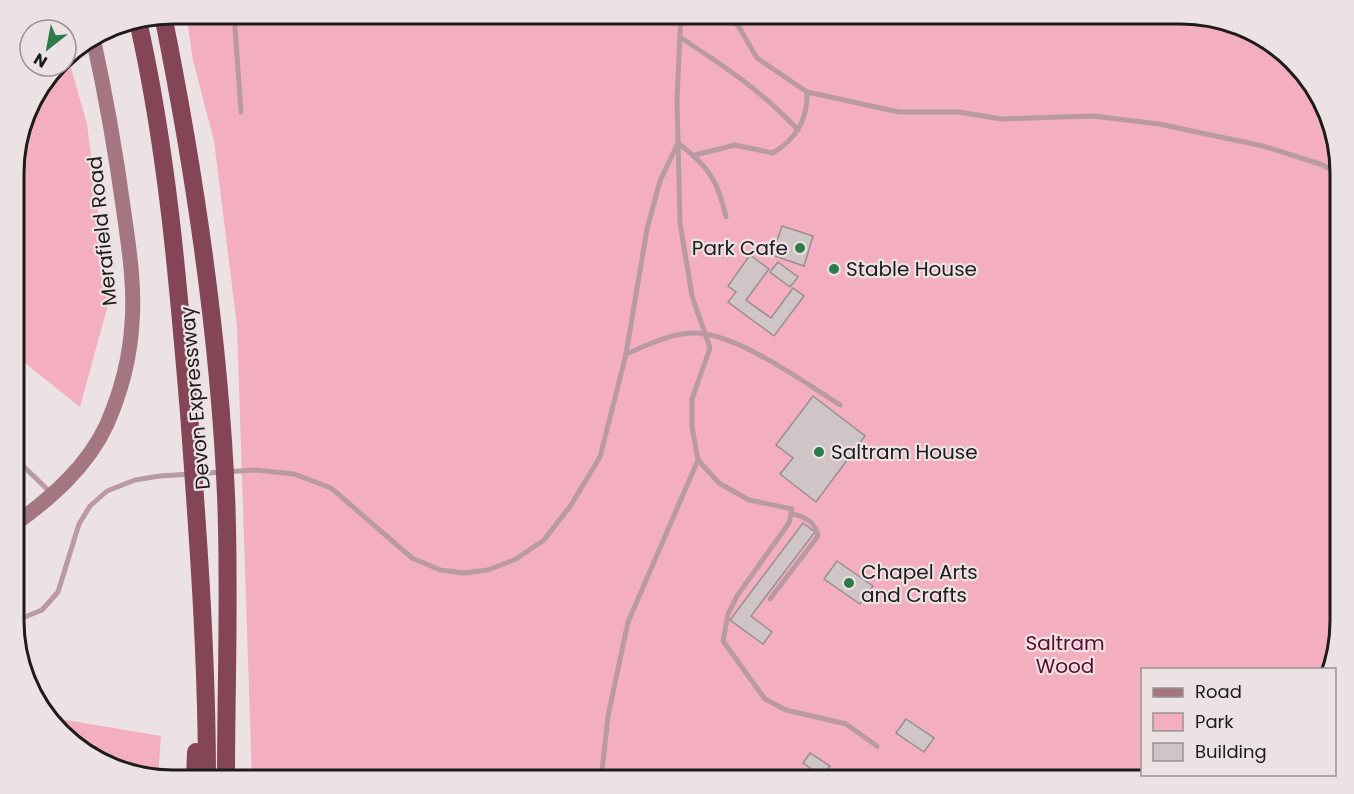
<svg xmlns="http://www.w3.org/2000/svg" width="1354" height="794" font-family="Poppins,sans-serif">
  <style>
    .green { fill: #f3afc0 }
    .building { fill: #cfc5c7; stroke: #988e90; stroke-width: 1.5 }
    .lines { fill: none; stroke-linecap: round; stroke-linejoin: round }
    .lane { stroke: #ba9aa2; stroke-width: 5 }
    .secondary { stroke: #a47681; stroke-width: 15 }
    .highway { stroke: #844557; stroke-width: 18 }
    .poi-dot { fill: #2e7b4a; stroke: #ece1e3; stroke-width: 2 }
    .labels { text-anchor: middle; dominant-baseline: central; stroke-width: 4.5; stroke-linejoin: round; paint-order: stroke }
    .street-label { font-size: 20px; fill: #1e1b1b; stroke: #ece1e3 }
    .poi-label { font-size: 20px; fill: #1e1b1b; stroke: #ece1e3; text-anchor: start }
    .park-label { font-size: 20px; fill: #5e092d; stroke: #ece1e3 }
    .rim { fill: none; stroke: #1e1b1b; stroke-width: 3 }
  </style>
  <rect width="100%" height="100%" fill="#ece1e3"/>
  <g class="green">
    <path d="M186,14H1181L1261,35L1319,93L1340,162V631L1328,669L1142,670V774L1210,775L1191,780H252L237,326L214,141L193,60Z"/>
    <path d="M67,54L87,124L109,301L80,407L15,355V153L30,102L58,66H66Z"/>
    <path d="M48,717L161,736L158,777L93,759Z"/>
  </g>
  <g class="building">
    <path d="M782,226L813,236L804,266L772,255Z"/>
    <path d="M750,255L769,269L746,300L771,318L793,288L804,296L774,336L728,302L736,292L728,286Z"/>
    <path d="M778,262L798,277L790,287L770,272Z"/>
    <path d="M813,396L865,436L816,502L780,474L793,458L776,445Z"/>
    <path d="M803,523L815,532L751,616L772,632L763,644L730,620Z"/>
    <path d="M837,561L873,586L860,604L824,579Z"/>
    <path d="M906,719L934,738L924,752L896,733Z"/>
    <path d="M810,753L830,766L823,777L803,763Z"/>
  </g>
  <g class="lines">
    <g class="lane">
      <path d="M234,14L241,112"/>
      <path d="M727,14L739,27L757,58L807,92L899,112H959L1001,119L1093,116L1159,124L1263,146L1323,165L1340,175"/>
      <path d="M681,38C723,65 764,93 798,130"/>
      <path d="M678,143C708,166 718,180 726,217"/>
      <path d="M695,155L735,145L773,153C796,139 808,120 807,92"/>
      <path d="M626,354C650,344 678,329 705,334C745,340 806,383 840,405"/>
      <path d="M15,458L51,493"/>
      <path d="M698,460L719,483L749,500L792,509L789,523L737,596L728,614L723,641L765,699L786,710L846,724L877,746"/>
      <path d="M770,599L818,536C816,523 805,516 792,514"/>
      <path d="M15,621L42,610L58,592L79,524L90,506L107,491L135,480L160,476L255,470L294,474L331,488L412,558L440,570L464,573L488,570L516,559L544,540L571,505L600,457L626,354L647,229L660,181L678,143"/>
      <path d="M601,780L608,716L628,622L698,460L692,427V399L710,348L692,296L680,223L677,99L681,14"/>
    </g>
    <path class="secondary" d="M15,524C51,498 88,466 107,424C121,392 130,358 132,323C135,287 129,248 124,213C116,154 106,96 93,38"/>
    <g class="highway">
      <path d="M163,15C195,174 219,334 226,495C230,590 226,685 226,780"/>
      <path d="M138,21C167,149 178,281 189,413C198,535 207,657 207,780"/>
      <path d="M195,780L196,752"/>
    </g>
  </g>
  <g class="poi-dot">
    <circle cx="800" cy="248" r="6"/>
    <circle cx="834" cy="269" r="6"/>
    <circle cx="819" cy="452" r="6"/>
    <circle cx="849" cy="583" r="6"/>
  </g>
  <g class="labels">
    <g class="street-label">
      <text transform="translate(102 231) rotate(-96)">Merafield Road</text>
      <text transform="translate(195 398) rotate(-95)">Devon Expressway</text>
    </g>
    <g class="poi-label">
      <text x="788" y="248" text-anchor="end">Park Cafe</text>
      <text x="846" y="269">Stable House</text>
      <text x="831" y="452">Saltram House</text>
      <text x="861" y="572">Chapel Arts<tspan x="861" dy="23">and Crafts</tspan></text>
    </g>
    <g class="park-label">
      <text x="1065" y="643">Saltram<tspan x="1065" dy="23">Wood</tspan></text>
    </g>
  </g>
  <path d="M0 0H1354V794H0ZM173 24H1181A149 149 0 0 1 1330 173V621A149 149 0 0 1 1181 770H173A149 149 0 0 1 24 621V173A149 149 0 0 1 173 24Z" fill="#ece1e3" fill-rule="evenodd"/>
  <path class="rim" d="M173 24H1181A149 149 0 0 1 1330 173V621A149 149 0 0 1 1181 770H173A149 149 0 0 1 24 621V173A149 149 0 0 1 173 24Z"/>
  <rect x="1141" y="668" width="195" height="108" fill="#ece1e3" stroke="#9a9293" stroke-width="1.5"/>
  <rect x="1153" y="688" width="30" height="9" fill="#a47681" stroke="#9a9293" stroke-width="1.5"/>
  <text x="1195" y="698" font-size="18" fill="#1e1b1b">Road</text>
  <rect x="1153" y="713" width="30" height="18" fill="#f3afc0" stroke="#9a9293" stroke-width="1.5"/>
  <text x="1195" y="728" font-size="18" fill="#1e1b1b">Park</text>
  <rect x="1153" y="743" width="30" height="18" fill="#cfc5c7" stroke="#9a9293" stroke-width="1.5"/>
  <text x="1195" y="758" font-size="18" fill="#1e1b1b">Building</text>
  <g transform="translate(48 48) rotate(211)"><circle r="28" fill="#ece1e3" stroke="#9a9293" stroke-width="1.5"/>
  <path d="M0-4.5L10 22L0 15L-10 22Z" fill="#2e7b4a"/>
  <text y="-9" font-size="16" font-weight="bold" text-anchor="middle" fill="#1e1b1b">N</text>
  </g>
</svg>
